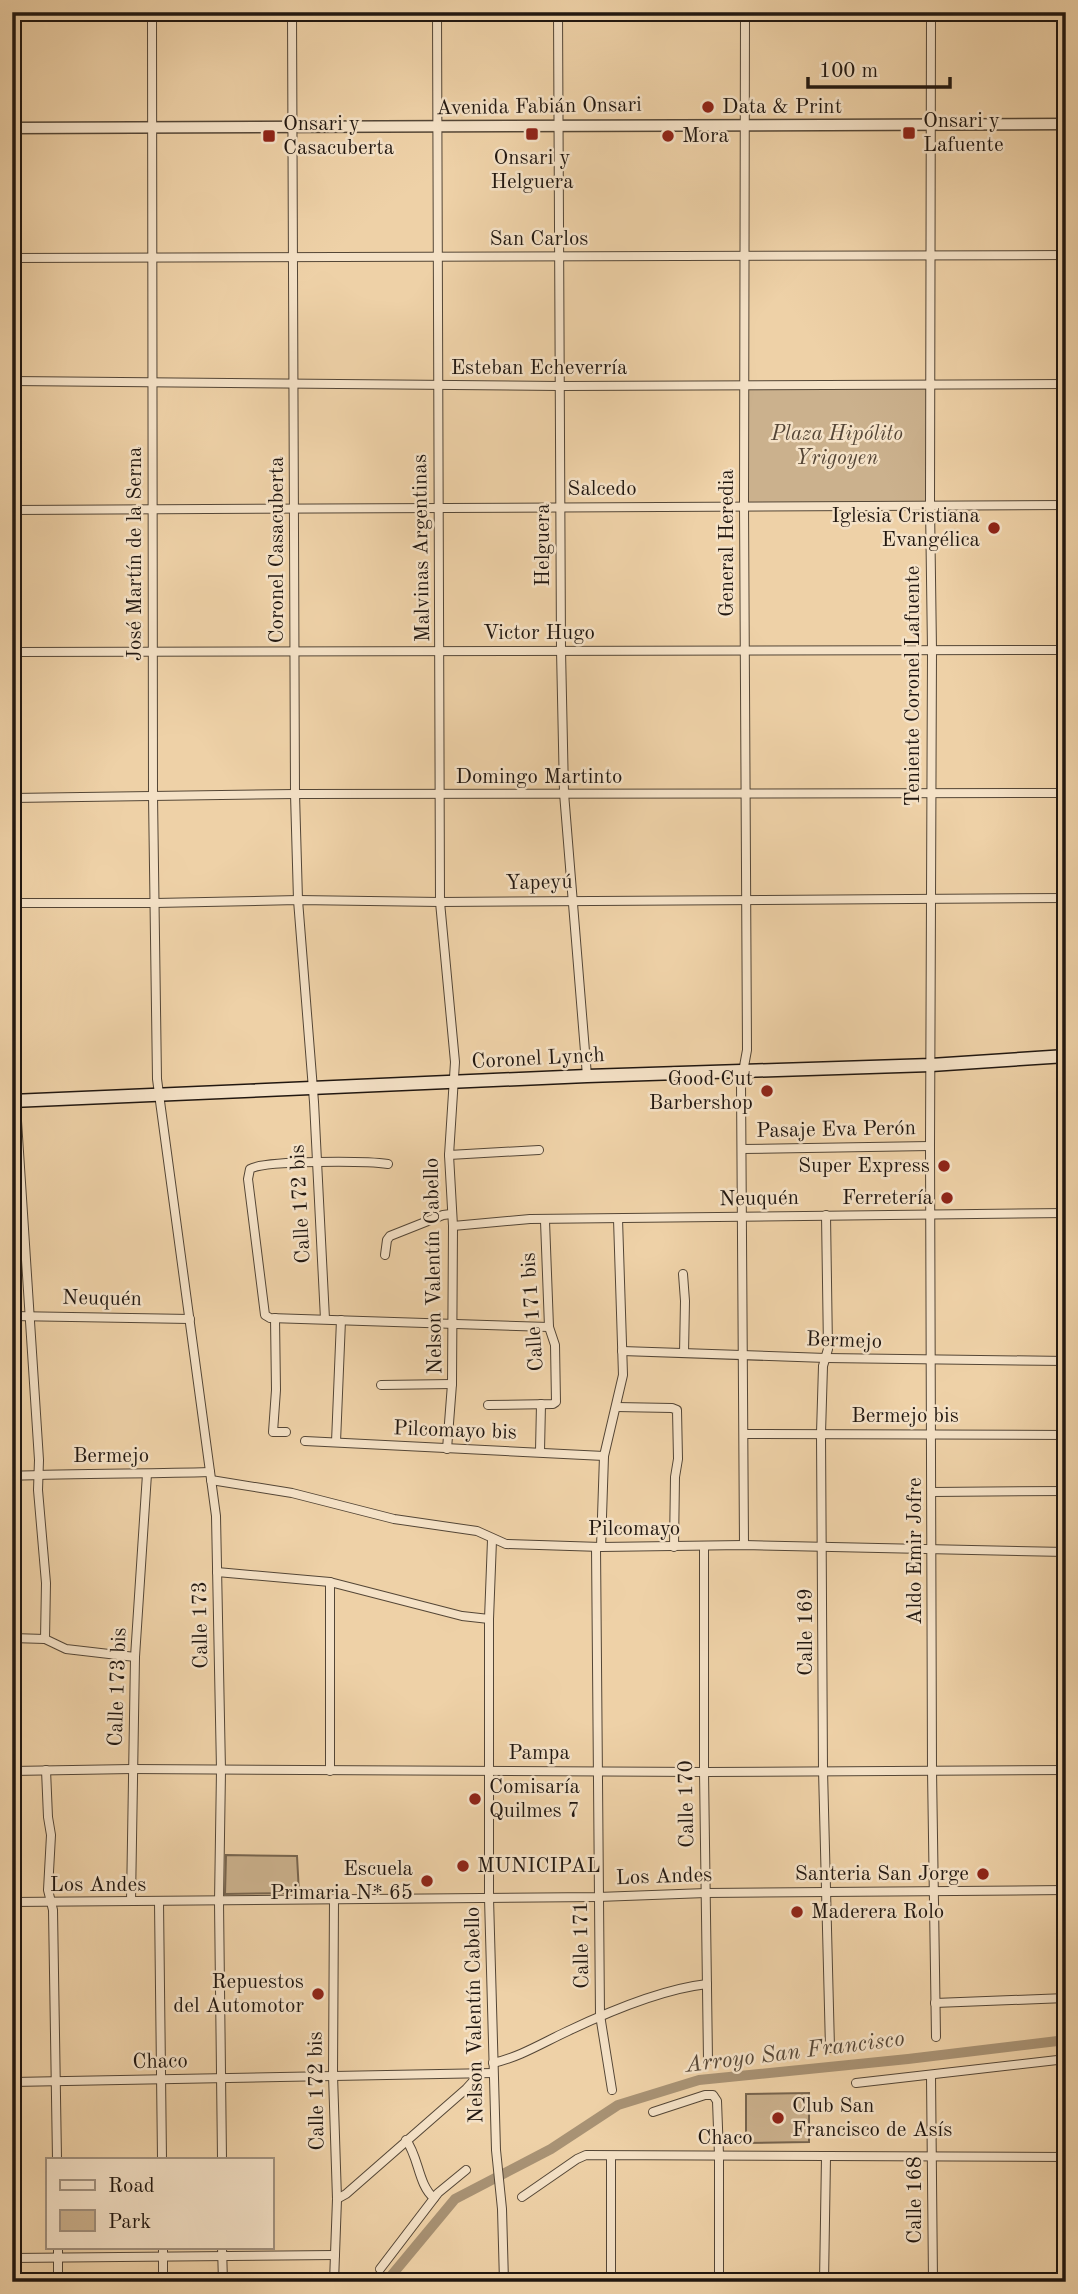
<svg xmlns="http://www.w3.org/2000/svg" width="1078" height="2294" font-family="'Old Standard TT',serif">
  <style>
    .green { fill: #cbb18d; stroke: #76644e; stroke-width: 2 }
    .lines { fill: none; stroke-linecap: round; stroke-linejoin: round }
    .canal { stroke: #a89274; stroke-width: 10 }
    .minor-casing { stroke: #544636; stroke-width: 10 }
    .tertiary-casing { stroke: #544636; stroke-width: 13 }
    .secondary-casing { stroke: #211710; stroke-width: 15 }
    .minor { stroke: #f4e1c6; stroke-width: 8 }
    .tertiary { stroke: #f4e1c6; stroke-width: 10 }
    .secondary { stroke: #f4e1c6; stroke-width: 12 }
    .poi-dot { fill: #8f2418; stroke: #f4e1c6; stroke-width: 2.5 }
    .labels { text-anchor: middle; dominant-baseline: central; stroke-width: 5; stroke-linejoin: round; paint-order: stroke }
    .street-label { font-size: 21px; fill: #211710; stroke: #f4e1c6 }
    .poi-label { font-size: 21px; fill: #211710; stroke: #f4e1c6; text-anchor: start }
    .park-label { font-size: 21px; font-style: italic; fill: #544536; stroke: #f4e1c6 }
    .water-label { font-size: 23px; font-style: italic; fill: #574838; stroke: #f4e1c6 }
  </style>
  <rect width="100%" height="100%" fill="#eed1a7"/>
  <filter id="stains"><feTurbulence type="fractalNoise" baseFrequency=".00286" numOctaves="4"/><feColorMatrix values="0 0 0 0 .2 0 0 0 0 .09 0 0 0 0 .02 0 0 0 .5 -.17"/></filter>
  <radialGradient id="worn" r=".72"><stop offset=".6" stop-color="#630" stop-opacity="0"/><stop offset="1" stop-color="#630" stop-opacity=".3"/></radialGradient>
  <g class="green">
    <path d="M930,385V506H744L745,386Z"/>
    <path d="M226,1855L297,1856L299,1893L225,1894Z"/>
    <path d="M809,2093V2142L746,2143V2094Z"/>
  </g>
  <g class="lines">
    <path class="canal" d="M386,2282L455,2199L551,2149L618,2105L699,2080L908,2059L1066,2040"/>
    <defs>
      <g id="minor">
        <path d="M152,12L153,796L157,1079L216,1516L221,1770L219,1902L222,2159"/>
        <path d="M292,12L295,794L298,900L314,1102L325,1319"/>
        <path d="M437,12L440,902L455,1062L449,1155L453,1226L452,1384L447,1449"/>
        <path d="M558,12L561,650L564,793L587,1076"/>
        <path d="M931,12L930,506L932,650L930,1146L932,1770L936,2037"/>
        <path d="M12,258L1066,255"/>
        <path d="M12,381L559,386L1066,384"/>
        <path d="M12,510L1066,505"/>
        <path d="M12,652L1066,650"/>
        <path d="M12,798L295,794L1066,793"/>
        <path d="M12,903H155L298,900L440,902L1066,898"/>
        <path d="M12,1044L39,1460L38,1490L46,1583L45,1639"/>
        <path d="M742,1149L930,1146"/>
        <path d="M449,1155L539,1150"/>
        <path d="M388,1164C367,1161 264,1160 250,1169L248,1179L265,1315L270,1318L549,1327"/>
        <path d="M826,1215L828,1349L823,1366L821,1433L823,1770L830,2048"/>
        <path d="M453,1226L530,1219L1066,1213"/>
        <path d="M385,1255L387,1240L390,1236L443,1215L451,1214"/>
        <path d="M683,1274L685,1301L684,1353"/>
        <path d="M12,1316L190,1319"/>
        <path d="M275,1318L276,1390L273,1432H286"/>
        <path d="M622,1351L826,1358L1066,1361"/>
        <path d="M381,1385L452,1384"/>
        <path d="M488,1405L553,1404L556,1402L555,1345L549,1327L545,1221"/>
        <path d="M616,1407L672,1408L677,1410L678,1459L675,1477L674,1547"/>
        <path d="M744,1434L1066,1435"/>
        <path d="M305,1441L604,1456"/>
        <path d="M336,1442L341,1320"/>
        <path d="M540,1451L541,1404"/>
        <path d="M12,1476C78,1473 144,1474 210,1472"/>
        <path d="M211,1480L292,1493L394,1519L477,1531L506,1544L601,1547L744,1545L1066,1552"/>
        <path d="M932,1492L1066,1491"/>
        <path d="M492,1540L489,1619V1898L496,2150L502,2209L504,2282"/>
        <path d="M744,1545L741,1083L747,1050L744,506L745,12"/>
        <path d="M704,1546V1772L708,2060"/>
        <path d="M596,1547L600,2015L612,2090"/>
        <path d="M601,1547L604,1456L623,1375L618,1219"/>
        <path d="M217,1572L330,1582L462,1616L489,1619"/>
        <path d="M12,1638L45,1639L66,1649L135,1657"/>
        <path d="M46,1770L48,1817L51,1835L48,1890L53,1910L57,2159"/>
        <path d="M12,1771L132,1769L704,1772L1066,1770"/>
        <path d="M330,1771V1582"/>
        <path d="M131,1901L135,1657L147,1474"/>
        <path d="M12,1902L598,1897L706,1893L1066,1890"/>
        <path d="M159,1902L162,2159"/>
        <path d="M935,2003L1066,1998"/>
        <path d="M493,2063C520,2057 544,2042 568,2031C610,2011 662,1989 707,1984"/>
        <path d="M931,2076L933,2282"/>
        <path d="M12,2082L493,2073"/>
        <path d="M856,2083L1066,2059"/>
        <path d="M653,2112L705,2095H713L717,2101L719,2155V2282"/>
        <path d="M406,2140C419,2157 418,2185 434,2198"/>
        <path d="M522,2197L577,2159L586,2155L1066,2157"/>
        <path d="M337,2199L346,2194L466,2089L476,2078V2073"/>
        <path d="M58,2247V2282"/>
        <path d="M163,2247V2282"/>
        <path d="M222,2247L223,2282"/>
        <path d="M12,2258L335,2255"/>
        <path d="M380,2269L438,2193L466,2170"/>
        <path d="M334,2282L337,2199L333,2075L334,1899"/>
        <path d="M611,2282V2156"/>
        <path d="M824,2282L826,2157"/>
      </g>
      <path id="tertiary" d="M12,128L1066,124"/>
      <path id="secondary" d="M12,1101L587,1076L931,1065L1066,1056"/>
    </defs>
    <use href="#minor" class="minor-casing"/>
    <use href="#tertiary" class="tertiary-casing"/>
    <use href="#secondary" class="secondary-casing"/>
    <use href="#minor" class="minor"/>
    <use href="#tertiary" class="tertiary"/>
    <use href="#secondary" class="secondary"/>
  </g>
  <g class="poi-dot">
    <circle cx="708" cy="107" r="7"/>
    <rect x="902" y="126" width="14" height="14" rx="3.5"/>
    <rect x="525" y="127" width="14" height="14" rx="3.5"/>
    <rect x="262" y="129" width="14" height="14" rx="3.5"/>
    <circle cx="668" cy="136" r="7"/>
    <circle cx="994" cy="528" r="7"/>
    <circle cx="767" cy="1091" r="7"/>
    <circle cx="944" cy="1166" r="7"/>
    <circle cx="947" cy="1198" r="7"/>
    <circle cx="475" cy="1799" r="7"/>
    <circle cx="463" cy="1866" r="7"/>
    <circle cx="983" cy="1874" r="7"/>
    <circle cx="427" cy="1881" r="7"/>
    <circle cx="797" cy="1912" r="7"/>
    <circle cx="318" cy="1994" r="7"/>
    <circle cx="778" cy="2118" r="7"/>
  </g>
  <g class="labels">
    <g class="street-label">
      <text transform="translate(539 107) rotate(-1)">Avenida Fabián Onsari</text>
      <text x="539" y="239">San Carlos</text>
      <text x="539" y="368">Esteban Echeverría</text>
      <text x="602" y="489">Salcedo</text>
      <text transform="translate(727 543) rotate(-90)">General Heredia</text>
      <text transform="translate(543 545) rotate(-90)">Helguera</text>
      <text transform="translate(422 548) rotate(-91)">Malvinas Argentinas</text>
      <text transform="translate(277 550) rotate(-90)">Coronel Casacuberta</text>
      <text transform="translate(135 554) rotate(-90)">José Martín de la Serna</text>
      <text x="539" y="633">Victor Hugo</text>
      <text transform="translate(913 686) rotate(-90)">Teniente Coronel Lafuente</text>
      <text x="539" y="777">Domingo Martinto</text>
      <text transform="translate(539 883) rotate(-1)">Yapeyú</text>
      <text transform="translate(538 1059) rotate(-3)">Coronel Lynch</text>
      <text transform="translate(836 1130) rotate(-1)">Pasaje Eva Perón</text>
      <text transform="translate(759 1199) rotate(-1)">Neuquén</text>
      <text transform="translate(301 1204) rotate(-93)">Calle 172 bis</text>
      <text transform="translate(434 1266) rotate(-91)">Nelson Valentín Cabello</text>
      <text transform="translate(102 1299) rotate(1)">Neuquén</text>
      <text transform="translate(533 1312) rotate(-94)">Calle 171 bis</text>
      <text transform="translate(844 1341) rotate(2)">Bermejo</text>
      <text x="905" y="1416">Bermejo bis</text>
      <text transform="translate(455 1431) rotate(2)">Pilcomayo bis</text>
      <text x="111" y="1456">Bermejo</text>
      <text x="634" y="1529">Pilcomayo</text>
      <text transform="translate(915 1551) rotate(-90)">Aldo Emir Jofre</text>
      <text transform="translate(201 1625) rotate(-91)">Calle 173</text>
      <text transform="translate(806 1632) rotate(-90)">Calle 169</text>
      <text transform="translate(118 1687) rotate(-88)">Calle 173 bis</text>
      <text x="539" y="1753">Pampa</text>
      <text transform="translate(687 1804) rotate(-91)">Calle 170</text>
      <text transform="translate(664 1877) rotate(-2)">Los Andes</text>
      <text x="98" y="1885">Los Andes</text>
      <text transform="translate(582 1945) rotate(-91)">Calle 171</text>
      <text transform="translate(475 2015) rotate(-91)">Nelson Valentín Cabello</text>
      <text transform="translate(160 2062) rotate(-1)">Chaco</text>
      <text transform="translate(317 2091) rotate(-91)">Calle 172 bis</text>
      <text x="725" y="2138">Chaco</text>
      <text transform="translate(915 2200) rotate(-90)">Calle 168</text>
    </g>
    <g class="poi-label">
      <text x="722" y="107">Data &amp; Print</text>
      <text x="923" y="121">Onsari y<tspan x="923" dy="24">Lafuente</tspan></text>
      <text x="283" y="124">Onsari y<tspan x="283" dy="24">Casacuberta</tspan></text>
      <text x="682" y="136">Mora</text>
      <text x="532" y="158" text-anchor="middle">Onsari y<tspan x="532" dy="24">Helguera</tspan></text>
      <text x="980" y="516" text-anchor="end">Iglesia Cristiana<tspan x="980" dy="24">Evangélica</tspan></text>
      <text x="753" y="1079" text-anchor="end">Good Cut<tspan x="753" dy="24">Barbershop</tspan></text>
      <text x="930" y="1166" text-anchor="end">Super Express</text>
      <text x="933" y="1198" text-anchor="end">Ferretería</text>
      <text x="489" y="1787">Comisaría<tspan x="489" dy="24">Quilmes 7</tspan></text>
      <text x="477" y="1866">MUNICIPAL</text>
      <text x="413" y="1869" text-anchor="end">Escuela<tspan x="413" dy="24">Primaria N* 65</tspan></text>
      <text x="969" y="1874" text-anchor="end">Santeria San Jorge</text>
      <text x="811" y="1912">Maderera Rolo</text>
      <text x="304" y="1982" text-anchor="end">Repuestos<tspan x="304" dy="24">del Automotor</tspan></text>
      <text x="792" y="2106">Club San<tspan x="792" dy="24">Francisco de Asís</tspan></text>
    </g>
    <g class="park-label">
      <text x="837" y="434">Plaza Hipólito<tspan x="837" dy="24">Yrigoyen</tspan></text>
    </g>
    <g class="water-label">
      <text transform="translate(795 2052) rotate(-7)">Arroyo San Francisco</text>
    </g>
  </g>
  <rect width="1078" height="2294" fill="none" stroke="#eed1a7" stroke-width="42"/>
  <rect x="14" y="14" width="1050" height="2266" fill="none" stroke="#211710" stroke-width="3.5"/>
  <rect x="21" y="21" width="1036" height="2252" fill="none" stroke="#211710" stroke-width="2"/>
  <rect x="46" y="2158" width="228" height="91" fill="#f4e1c6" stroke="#a0907d" stroke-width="2"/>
  <rect x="60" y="2180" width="35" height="10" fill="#f4e1c6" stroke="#a0907d" stroke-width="2"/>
  <text x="108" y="2192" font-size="21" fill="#211710">Road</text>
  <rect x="60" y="2210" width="35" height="21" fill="#cbb18d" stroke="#a0907d" stroke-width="2"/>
  <text x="108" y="2228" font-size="21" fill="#211710">Park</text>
  <path d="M808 77v10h142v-10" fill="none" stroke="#211710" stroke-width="3.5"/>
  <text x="819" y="77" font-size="21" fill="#211710" stroke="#f4e1c6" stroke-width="5" paint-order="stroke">100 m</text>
  <rect width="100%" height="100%" filter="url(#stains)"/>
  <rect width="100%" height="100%" fill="url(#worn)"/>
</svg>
